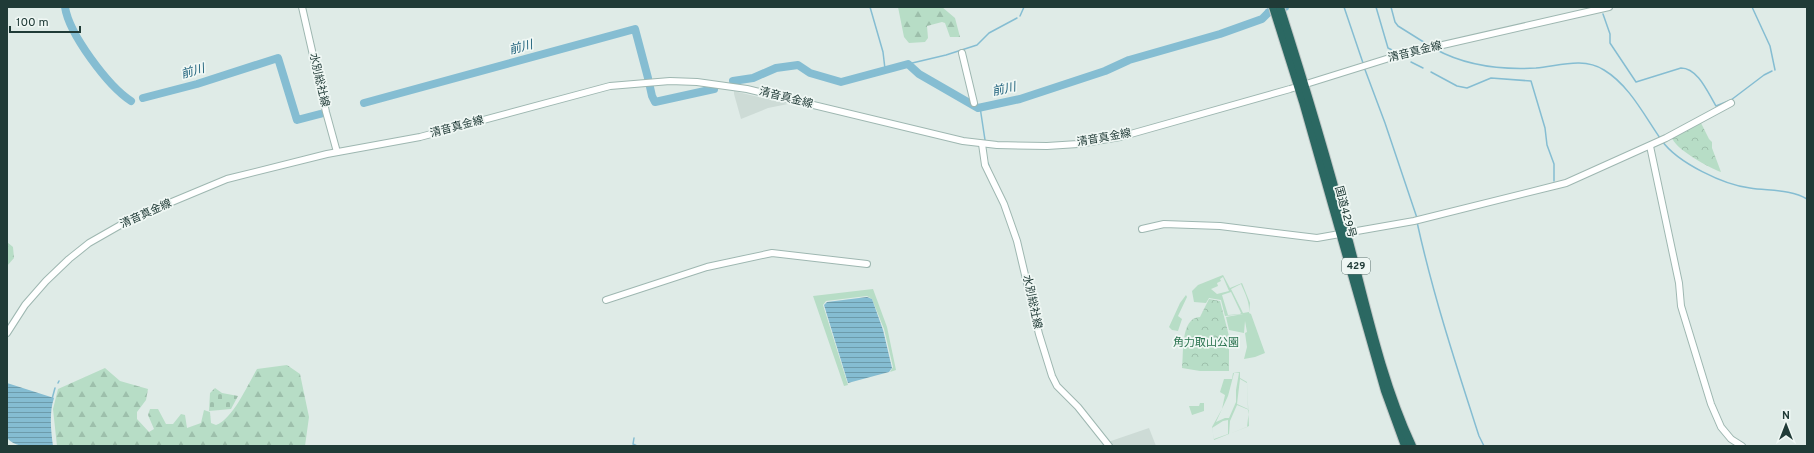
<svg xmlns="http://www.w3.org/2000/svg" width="1814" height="453" font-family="Overpass,'Noto Sans JP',sans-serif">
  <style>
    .built { fill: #cddbd6 }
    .grass { fill: #b7ddc6; fill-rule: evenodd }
    .forest { fill: url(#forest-firs) }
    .cemetery { fill: url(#cemetery-stones) }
    .park { fill: url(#park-crowns) }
    .water { fill: url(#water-rules) }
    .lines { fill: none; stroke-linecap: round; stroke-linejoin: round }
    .stream { stroke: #85bdd2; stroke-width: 1.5 }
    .river { stroke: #85bdd2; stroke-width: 8 }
    .secondary-casing { stroke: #9eb7b1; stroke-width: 8 }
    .highway-casing { stroke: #c1c8c7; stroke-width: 10 }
    .secondary { stroke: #fff; stroke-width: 6 }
    .highway { stroke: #2b6862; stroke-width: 8 }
    .labels { text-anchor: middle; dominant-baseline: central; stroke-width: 3.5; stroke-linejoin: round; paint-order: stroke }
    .shield { fill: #eff7f4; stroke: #5e7370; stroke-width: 1 }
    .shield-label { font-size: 10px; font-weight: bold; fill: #203b37 }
    .street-label { font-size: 11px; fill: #203b37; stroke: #eff7f4 }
    .park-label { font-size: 11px; fill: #29724e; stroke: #eff7f4 }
    .water-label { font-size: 12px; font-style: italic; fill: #195d78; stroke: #eff7f4 }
  </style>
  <defs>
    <pattern id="forest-firs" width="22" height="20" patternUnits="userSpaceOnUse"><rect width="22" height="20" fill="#b7ddc6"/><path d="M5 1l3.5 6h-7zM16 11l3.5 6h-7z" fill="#9dbfab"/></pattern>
    <pattern id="cemetery-stones" width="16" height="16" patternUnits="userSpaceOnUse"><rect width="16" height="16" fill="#b7ddc6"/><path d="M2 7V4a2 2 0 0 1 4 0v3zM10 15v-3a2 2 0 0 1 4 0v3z" fill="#9dbfab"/></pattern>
    <pattern id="park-crowns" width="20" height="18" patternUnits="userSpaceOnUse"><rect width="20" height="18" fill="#b7ddc6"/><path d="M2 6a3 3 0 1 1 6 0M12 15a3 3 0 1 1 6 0" fill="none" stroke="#9dbfab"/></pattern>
    <pattern id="water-rules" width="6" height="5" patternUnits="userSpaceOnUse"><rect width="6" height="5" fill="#85bdd2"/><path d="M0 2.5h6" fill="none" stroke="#6c9bab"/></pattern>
  </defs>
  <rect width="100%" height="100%" fill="#dfebe7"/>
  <g class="built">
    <path d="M734,91L742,93L788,104L768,108L741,119L734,94Z"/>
    <path d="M1149,428L1156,446H1112L1108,442Z"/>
  </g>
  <g class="grass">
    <path d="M1223,275L1230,288L1242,283L1250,303L1249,313L1251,314L1265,353L1255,357L1248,335L1255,357L1244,359L1247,347L1245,333L1247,332L1245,321L1244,333L1229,330L1226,317L1243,314L1225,316L1221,300L1209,298L1206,303L1194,302L1192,291L1198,285ZM1223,277L1229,291L1217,294L1211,289L1218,286L1217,283L1221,281L1220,279ZM1241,284C1245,293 1250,303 1249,312L1243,313L1231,289ZM1231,292L1241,313L1240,314L1228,315L1222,295Z"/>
    <path d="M873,289L887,327L896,370L890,372L893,367L884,329L872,299L867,296L826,301L823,305L848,385L844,386L813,296Z"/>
    <path d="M1186,295L1187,297L1178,316L1182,319L1178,331L1172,330L1169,327L1180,303Z"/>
    <path d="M1240,372V378L1247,382L1249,426L1214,440L1212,427L1222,409L1225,395L1220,392L1224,379H1232L1233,373ZM1234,373H1239L1236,390V402L1229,418H1225L1216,422L1228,396ZM1240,379L1247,383L1248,409L1237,404ZM1237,405L1249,410L1247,427L1229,434L1230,421ZM1228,420V434L1214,439L1212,428L1223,421Z"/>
    <path d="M1200,403H1204V411L1192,415L1189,406H1199Z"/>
  </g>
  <g class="forest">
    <path d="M898,7H942L955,18L960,37H950L945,23L942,22L927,26L928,38L925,42L909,43L904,37Z"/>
    <path d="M7,242L13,247L14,258L7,266Z"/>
    <path d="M287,365L300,374L309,417L305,446H57L53,409L58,389L105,368L120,381L148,389L146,400L137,412V419L149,432L154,429L148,415L150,409H158L166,424H173L181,414L185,415L187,428L201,423L204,410L210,412L211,423L216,425C233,419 248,384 257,369Z"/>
  </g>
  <path class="cemetery" d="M215,388L222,393L238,396L231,409L209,411L210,393Z"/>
  <g class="park">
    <path d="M1701,123L1709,139L1712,142V148L1721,172C1711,169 1673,148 1672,137Z"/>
    <path d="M1209,299L1220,301L1229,336V371H1200L1182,368C1184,353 1180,318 1200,317Z"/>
  </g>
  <g class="water">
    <path d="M1277,7H1291L1261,20L1260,18L1266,9Z"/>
    <path d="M867,297L872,299L883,330L892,368L889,372L848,383L824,305L827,302Z"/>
    <path d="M7,383L54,398C49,412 51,431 53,446C39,446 19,450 8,439Z"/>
  </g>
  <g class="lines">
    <g class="stream">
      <path d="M870,7L883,52L885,69"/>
      <path d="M1344,7L1363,63"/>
      <path d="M1376,7L1388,48L1392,50"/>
      <path d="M1391,7L1395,22L1398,26L1430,46"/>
      <path d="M1752,7L1770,46L1775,70"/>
      <path d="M1603,14L1610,34V43L1636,82L1681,68C1698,68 1708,93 1716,106L1731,100L1764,75L1772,71"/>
      <path d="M1020,16L1024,7"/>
      <path d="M1435,49C1466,66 1501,70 1536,68C1559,66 1583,57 1604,70C1629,85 1644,115 1660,138"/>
      <path d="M1411,62L1423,68"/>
      <path d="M908,64L946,55L977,45L989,33L1017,18"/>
      <path d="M1364,67L1385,123L1417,218"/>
      <path d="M1431,72L1457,86L1467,88L1491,78L1531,81L1545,128L1547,145L1554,164V181"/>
      <path d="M980,107L985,140"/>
      <path d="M1662,141C1678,163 1724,185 1750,188C1768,191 1791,189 1807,199"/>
      <path d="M988,163L990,169"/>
      <path d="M1417,222C1433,295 1456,365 1479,436L1484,446"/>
      <path d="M58,383L59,381"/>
      <path d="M52,399L55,388"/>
      <path d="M634,438L633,444L637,446"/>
      <path d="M1103,443L1105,446"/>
    </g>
    <g class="river">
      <path d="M65,7C69,34 108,86 131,101"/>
      <path d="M733,81L753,78L776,68L798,65L810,73L841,82L908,64L919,74L978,108L1020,99L1105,71L1129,60L1220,34L1262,19L1269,12L1285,7"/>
      <path d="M650,87L652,96L655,102L714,89"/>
      <path d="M143,98L197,84L278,58L297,120L320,114"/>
      <path d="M364,103L635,29L648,78"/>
    </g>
    <defs>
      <g id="secondary">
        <path d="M302,7L326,112L337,152"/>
        <path d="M962,53L974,103"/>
        <path d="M982,144L985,165L1004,204L1017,241L1039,334L1052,376L1057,386L1078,407L1109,446"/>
        <path d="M1650,146L1679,283L1681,306L1711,404L1721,427L1731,439L1742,446"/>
        <path d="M1142,229L1164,224L1220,226L1317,238L1414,221L1566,183L1666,138L1731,103"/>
        <path d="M606,300L707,267L772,253L867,264"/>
        <path d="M7,333L25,305L46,281L69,259L89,243L131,219L227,179L327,154L420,137L610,86L670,81L697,82L747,89L963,141L997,145L1047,146L1078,144L1120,137L1290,89L1399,55L1609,7"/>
      </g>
      <g id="highway">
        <path d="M1273,7L1303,102L1385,391L1405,446"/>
        <path d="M1280,7C1304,82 1327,158 1347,234C1366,305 1381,379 1412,446"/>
      </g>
    </defs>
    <use href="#secondary" class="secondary-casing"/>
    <use href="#highway" class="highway-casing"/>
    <use href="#secondary" class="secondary"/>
    <use href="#highway" class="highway"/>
  </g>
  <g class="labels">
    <rect class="shield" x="1342" y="258" width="28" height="16" rx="3"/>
    <g class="shield-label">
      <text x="1356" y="266">429</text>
    </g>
    <g class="street-label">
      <text transform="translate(1415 52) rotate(-14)">清音真金線</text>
      <text transform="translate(319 80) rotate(77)">水別総社線</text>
      <text transform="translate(786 98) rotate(14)">清音真金線</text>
      <text transform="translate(457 127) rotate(-15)">清音真金線</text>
      <text transform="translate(1104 138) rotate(-10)">清音真金線</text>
      <text transform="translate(1345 212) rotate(75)">国道429号</text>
      <text transform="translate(146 214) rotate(-24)">清音真金線</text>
      <text transform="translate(1032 302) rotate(78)">水別総社線</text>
    </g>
    <g class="park-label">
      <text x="1206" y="343">角力取山公園</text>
    </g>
    <g class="water-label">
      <text transform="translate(521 48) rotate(-15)">前川</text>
      <text transform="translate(193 72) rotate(-16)">前川</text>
      <text transform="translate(1004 90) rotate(-13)">前川</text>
    </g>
  </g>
  <rect width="1814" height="453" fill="none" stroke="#203b37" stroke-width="16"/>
  <g transform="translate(1786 425)" stroke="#eff7f4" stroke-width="3" paint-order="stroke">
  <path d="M0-3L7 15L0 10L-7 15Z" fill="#203b37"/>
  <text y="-6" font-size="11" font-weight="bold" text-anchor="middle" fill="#203b37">N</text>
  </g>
  <path d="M10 26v6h70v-6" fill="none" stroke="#203b37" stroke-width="2"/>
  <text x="16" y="26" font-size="12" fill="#203b37" stroke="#eff7f4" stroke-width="3" paint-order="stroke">100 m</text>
</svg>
